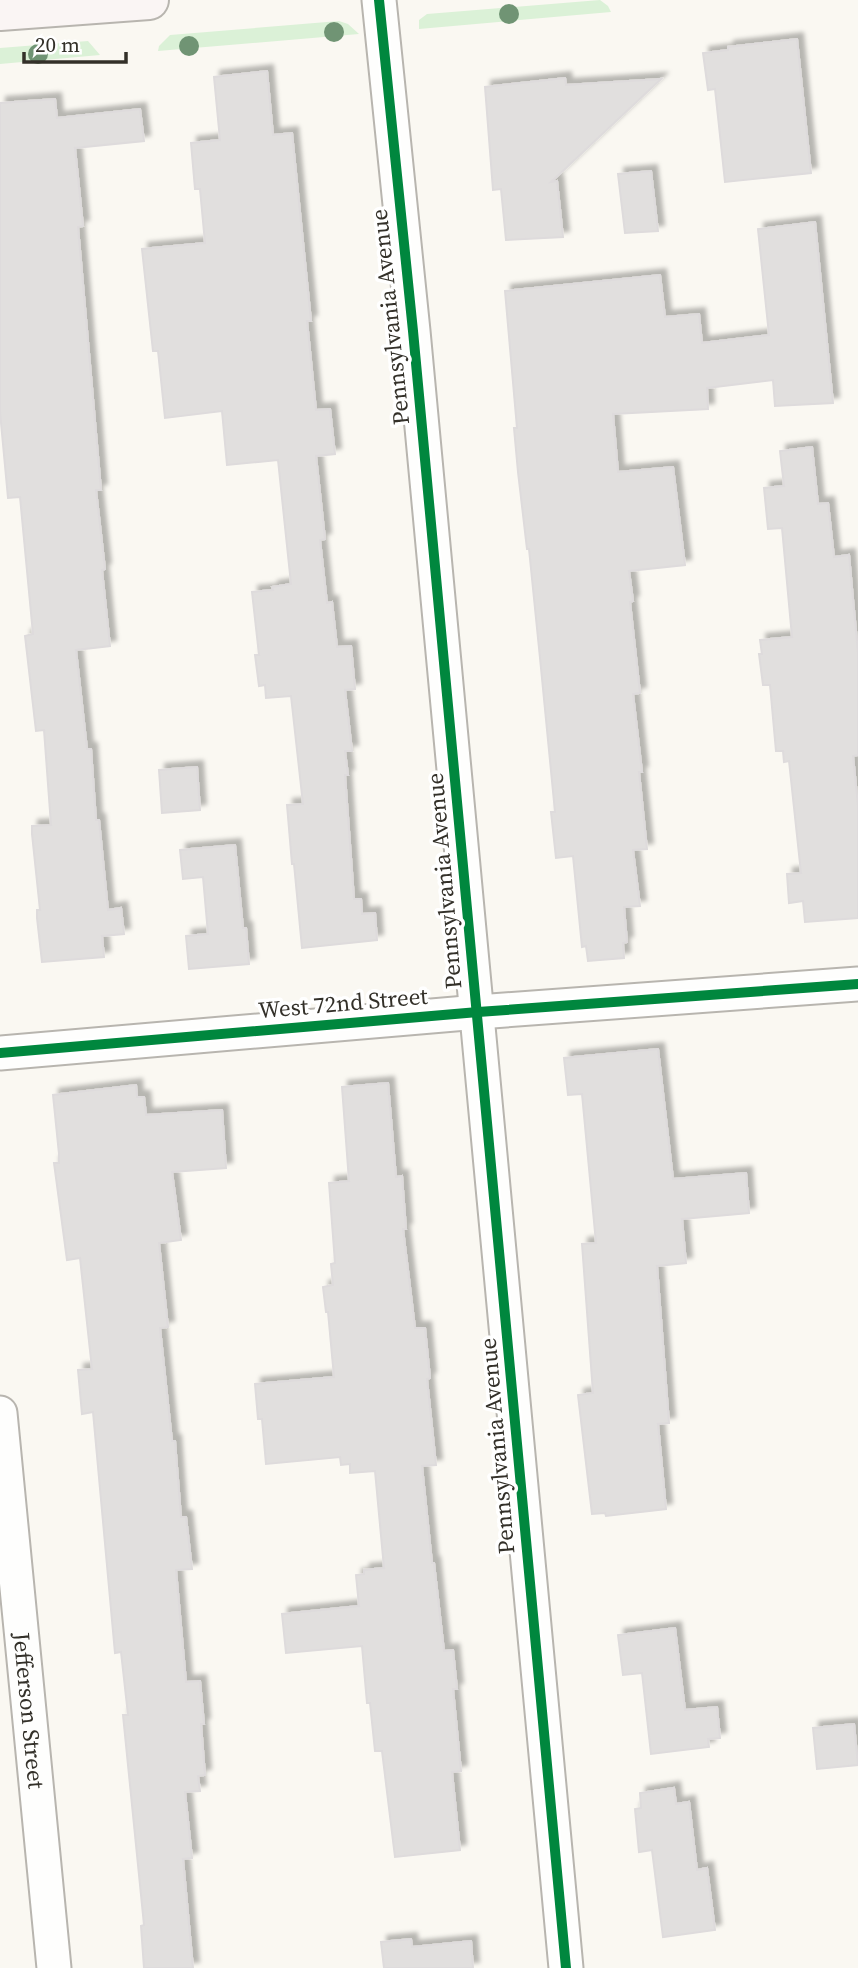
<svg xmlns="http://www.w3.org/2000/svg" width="858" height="1968" font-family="'Source Serif 4',serif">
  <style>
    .green { fill: #dbf1d7 }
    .building { fill: #e1dfde; stroke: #dedbdc; stroke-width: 2; filter: url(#shadow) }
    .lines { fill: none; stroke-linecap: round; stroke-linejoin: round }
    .minor-casing { stroke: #b8b5af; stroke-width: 37 }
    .secondary-casing { stroke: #b8b5af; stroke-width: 42 }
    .minor { stroke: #fefefd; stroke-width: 33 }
    .secondary { stroke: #faf5f4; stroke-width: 38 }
    .cycleway-casing { stroke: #fff; stroke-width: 15 }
    .cycleway { stroke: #00873e; stroke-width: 10 }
    .tree { fill: #709474 }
    .labels { text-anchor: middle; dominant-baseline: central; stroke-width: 7; stroke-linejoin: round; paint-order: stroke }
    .street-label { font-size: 23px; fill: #333029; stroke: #fff }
  </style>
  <defs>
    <filter id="shadow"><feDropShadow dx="6" dy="-6" stdDeviation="2" flood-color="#0004"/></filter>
  </defs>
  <rect width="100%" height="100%" fill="#faf8f2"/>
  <g class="green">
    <path d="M600,0L608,6L611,12L419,29V20L427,14Z"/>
    <path d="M339,21L348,24L359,34L158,51L159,46L170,35Z"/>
    <path d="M88,41L100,55L0,64V48Z"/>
  </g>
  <g class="building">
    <path d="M797,39L811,173L725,182L715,89L708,90L703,53L728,50V47Z"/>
    <path d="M267,71L273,135L292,133L311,321H307L316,410L330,409L335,454L316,456L325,539L320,540L327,603L332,602L337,647L351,646L355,689L345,690L352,751H345L348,775H345L354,899H361L362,914L375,913L377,940L302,948L294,864H292L287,805L303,804L291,696L266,698L265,685L259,686L255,655H259L252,592L273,590L272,587L291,584L278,460L227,465L222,411L165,418L158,351H153L142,249L205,243L200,189H195L191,143L220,140L214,77Z"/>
    <path d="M565,78L566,85L661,79L551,182L557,181L563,237L506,240L501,189L493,190L485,87Z"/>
    <path d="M55,99L57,118L140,109L144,141L75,148L83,226L78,227L101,490H96L105,569L102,570L110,646L76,650L87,749H91L96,820H99L108,910L121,908L124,934L102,936L104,957L42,962L37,918V910H40L32,834V826L51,825L44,730L36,731L25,636L33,634L20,497L8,498L0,412V103Z"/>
    <path d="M651,171L658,231L625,233L618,174Z"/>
    <path d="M815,222L833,403L775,406L773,380L707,388L708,409L613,414L618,472L673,467L685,565L629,571L633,601L630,602L640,693L633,694L642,772H639L647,849L633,850L640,906L624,907L627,942L623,943L624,958L588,961L586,946L582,947L573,856L556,858L551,812H555L540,658L529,549H527L518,472L514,428H517L505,291L660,275L665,317L699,314L702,343L769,335L758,229Z"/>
    <path d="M812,447L818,504L828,503L834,557L849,555L853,599L858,652V755L853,756L858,805V918L805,922L803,901L789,903L787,874L801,873L789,761L784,762L783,751H776L770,685H763L759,654H762L760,640L792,637L782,528L768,529L764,488L784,486L780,451Z"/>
    <path d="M197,767L200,810L162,813L159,770Z"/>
    <path d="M235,845L243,928H246L249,964L189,969L186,936L208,934L203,877L183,879L180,850Z"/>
    <path d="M658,1049L673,1179L746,1173L749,1213L682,1219L686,1263L657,1266L669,1423L658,1424L666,1509L606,1516L605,1513L592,1514L578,1395L593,1393L582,1244L596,1243L582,1094L568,1095L564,1058Z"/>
    <path d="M388,1083L396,1177L402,1176L406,1229H403L415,1328H425L430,1378L427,1379L436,1465L422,1466L432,1563H434L444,1651L453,1650L457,1689H453L461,1771L452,1772L460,1850L395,1857L382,1751H375L370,1703H367L362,1646L286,1653L282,1614L359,1606L356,1575L364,1574V1570L384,1568L375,1471L350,1473V1464L341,1465L340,1457L266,1464L262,1419H258L255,1384L334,1377L328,1312H326L323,1287L333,1285L331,1264L335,1263L329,1183L349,1181L342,1087Z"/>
    <path d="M136,1085L137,1097H144L146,1115L222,1110L226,1168L172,1172L181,1240L159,1243L168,1327L160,1328L172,1441H175L181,1517H186L192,1569L176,1570L186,1682L200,1681L204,1724H201L205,1775L198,1776L200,1791L185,1792L192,1858L183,1859L193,1968H144L141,1926L144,1925L123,1715H128L121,1652L115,1653L93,1412L82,1414L78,1370L92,1369L80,1258L67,1260L54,1163H59V1154L53,1095Z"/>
    <path d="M675,1628L685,1710L717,1707L720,1738L708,1739L709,1747L651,1754L642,1673L623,1675L618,1635Z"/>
    <path d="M854,1724L858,1765L817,1769L813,1728Z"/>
    <path d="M674,1788L676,1804L689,1802L697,1870L707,1868L715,1930L663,1937L652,1850L639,1852L635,1809L641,1808L640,1793Z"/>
    <path d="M411,1939L412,1947L471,1941L473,1968H384L381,1942Z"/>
  </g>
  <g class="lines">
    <defs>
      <g id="minor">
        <path d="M379,0L413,331L566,1968"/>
        <path d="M0,1053L478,1012L858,984"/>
        <path id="s1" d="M0,1413L54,1968"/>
      </g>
      <path id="secondary" d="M0,11L149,0"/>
    </defs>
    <use href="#minor" class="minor-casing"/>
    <use href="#secondary" class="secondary-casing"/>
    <use href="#minor" class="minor"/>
    <use href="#secondary" class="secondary"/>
    <defs>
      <g id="cycleway">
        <path d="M379,0L413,331L566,1968"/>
        <path d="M0,1053L478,1012L858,984"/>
      </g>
    </defs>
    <use href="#cycleway" class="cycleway-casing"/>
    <use href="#cycleway" class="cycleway"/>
  </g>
  <g class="tree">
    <circle cx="509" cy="14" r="10"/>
    <circle cx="334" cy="32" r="10"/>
    <circle cx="189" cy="46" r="10"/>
    <circle cx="38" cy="54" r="10"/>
  </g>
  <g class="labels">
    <g class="street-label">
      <text transform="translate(390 317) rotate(-96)">Pennsylvania Avenue</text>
      <text transform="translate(444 881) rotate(-95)">Pennsylvania Avenue</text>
      <text transform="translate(343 1003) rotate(-5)">West 72nd Street</text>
      <text transform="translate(497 1446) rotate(-95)">Pennsylvania Avenue</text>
      <text stroke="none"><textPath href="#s1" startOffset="299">Jefferson Street</textPath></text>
    </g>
  </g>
  <path d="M24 52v10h102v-10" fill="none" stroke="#333029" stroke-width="3.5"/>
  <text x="35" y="52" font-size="21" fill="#333029" stroke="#ffffff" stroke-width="5" paint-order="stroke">20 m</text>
</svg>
